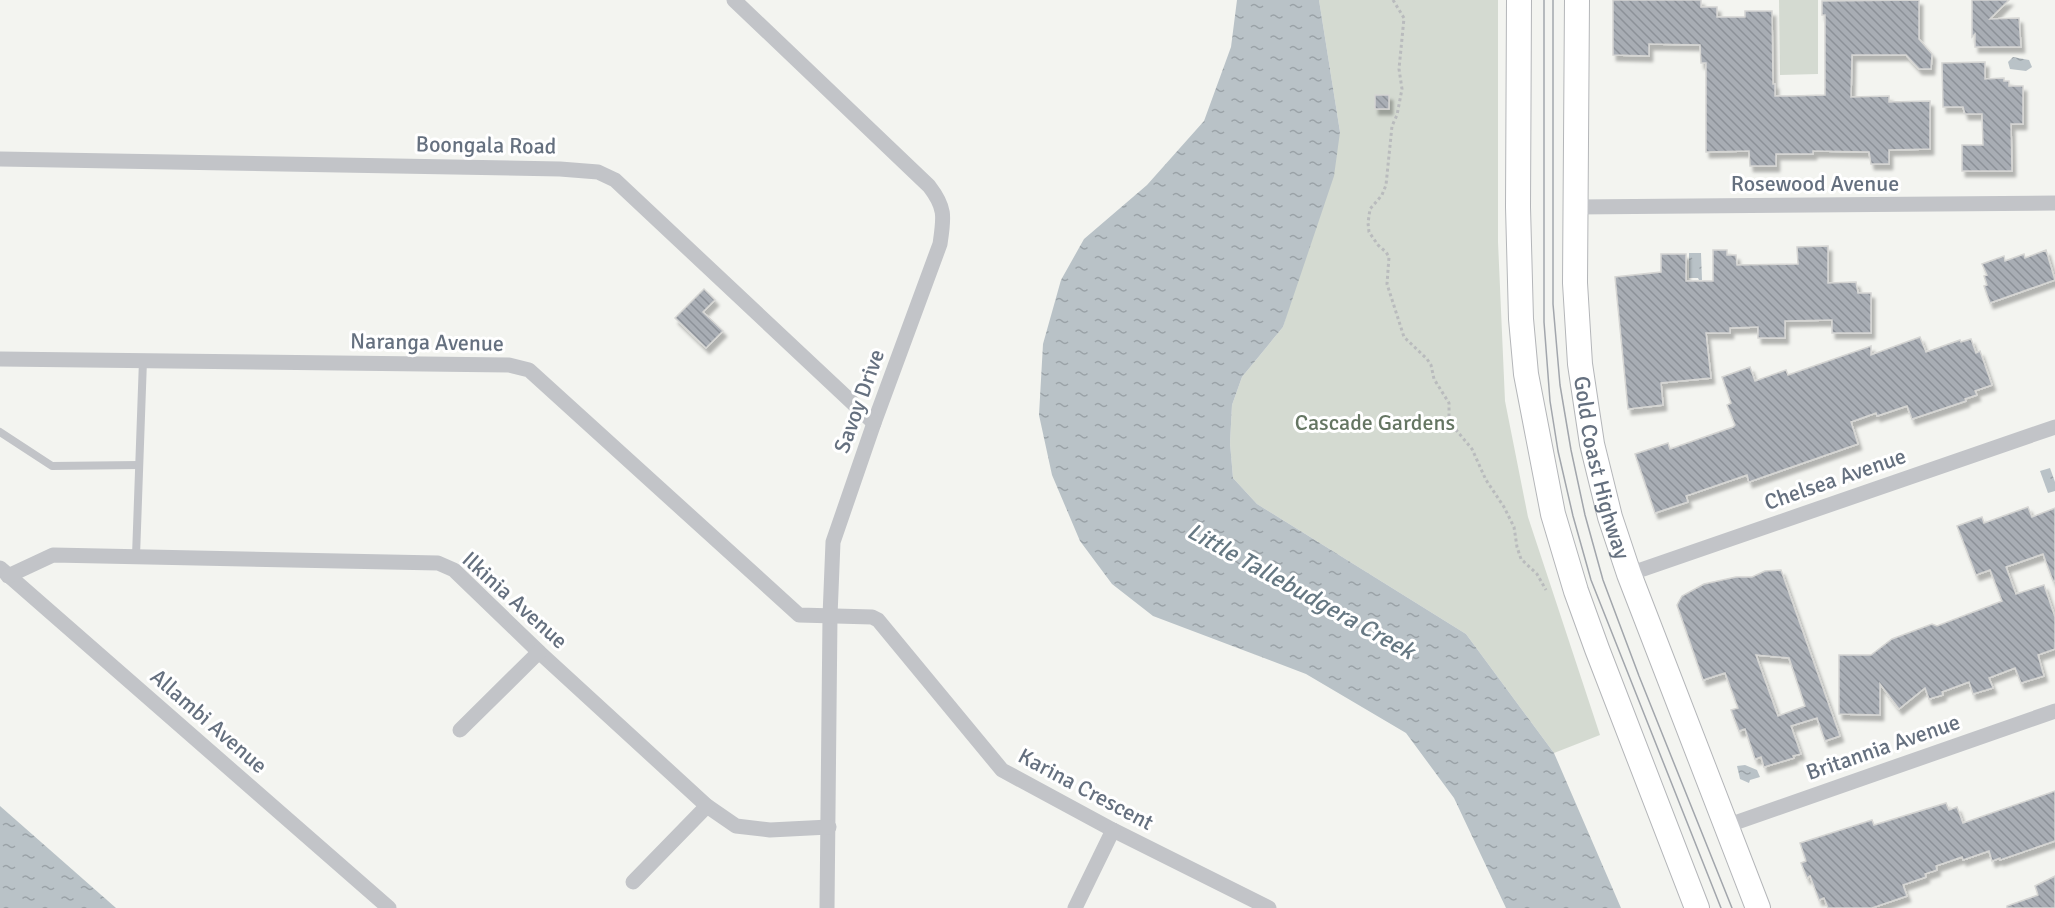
<svg xmlns="http://www.w3.org/2000/svg" width="2055" height="908" font-family="Signika,sans-serif">
  <style>
    .green { fill: #d4dad1 }
    .water { fill: url(#water-ripples) }
    .building { fill: url(#building-back-hatch); stroke: #d5d5d3; stroke-width: 1.5; fill-rule: evenodd; filter: url(#shadow) }
    .lines { fill: none; stroke-linecap: round; stroke-linejoin: round }
    .trunk-casing { stroke: #b4b6b9; stroke-width: 26 }
    .path { stroke: #b9bbbd; stroke-width: 3; stroke-dasharray: 3 3; stroke-linecap: butt }
    .service { stroke: #c2c4c8; stroke-width: 8 }
    .minor { stroke: #c2c4c8; stroke-width: 15 }
    .trunk { stroke: #fff; stroke-width: 24 }
    .tram { stroke: #a2a6ac; stroke-width: 1.5 }
    .labels { text-anchor: middle; dominant-baseline: central; stroke-width: 6; stroke-linejoin: round; paint-order: stroke }
    .street-label { font-size: 22px; fill: #65707f; stroke: #fff }
    .park-label { font-size: 22px; fill: #657663; stroke: #fff }
    .water-label { font-size: 24px; font-style: italic; fill: #667883; stroke: #fff }
  </style>
  <defs>
    <pattern id="water-ripples" width="26" height="14" patternUnits="userSpaceOnUse" patternTransform="scale(1.5)"><rect width="26" height="14" fill="#b9c2c7"/><path d="M2 4q2-2 4 0t4 0M15 11q2-2 4 0t4 0" fill="none" stroke="#9aa2a7"/></pattern>
    <pattern id="building-back-hatch" width="6" height="6" patternUnits="userSpaceOnUse" patternTransform="scale(1.5)"><rect width="6" height="6" fill="#a8adb4"/><path d="M-1 5l2 2M0 0l6 6M5-1l2 2" fill="none" stroke="#8c9198"/></pattern>
    <filter id="shadow"><feDropShadow dx="3.5" dy="5.5" stdDeviation="1.5" flood-color="#0004"/></filter>
  </defs>
  <rect width="100%" height="100%" fill="#f3f4f0"/>
  <g class="green">
    <path d="M1319,0H1498V242L1505,401L1528,517L1600,735L1554,753L1466,634L1257,504L1233,478L1230,443L1232,405L1242,377L1283,327L1340,132Z"/>
    <path d="M1779,0H1818V74L1780,75Z"/>
  </g>
  <g class="water">
    <path d="M1237,0H1319L1340,132L1334,176L1283,327L1242,377L1232,405L1230,443L1233,478L1257,504L1466,634L1554,753L1621,908H1506L1454,798L1406,733L1306,674L1153,616L1112,584L1080,541L1052,475L1039,415L1043,344L1061,280L1084,239L1147,185L1204,121L1231,47Z"/>
    <path d="M2013,57L2029,60L2032,67L2026,71L2010,69L2008,62Z"/>
    <path d="M1689,253H1701L1702,280H1699L1698,278H1689Z"/>
    <path d="M2050,468L2055,482V491L2048,493L2040,471Z"/>
    <path d="M1745,765L1757,770L1760,777L1750,780L1749,783L1740,779L1737,766Z"/>
    <path d="M0,806L116,908H0Z"/>
  </g>
  <g class="building">
    <path d="M1613,0H1701V7H1717V17H1745V11H1772L1773,84H1775V96H1791L1825,95V15H1822V1L1919,0V39L1932,54L1931,69H1919L1906,55H1852L1851,97L1889,96V102L1930,101V149L1889,150V164H1871L1869,152L1813,151V154H1776V166H1750L1749,151L1706,152V63H1701L1700,45L1649,44V56L1613,55Z"/>
    <path d="M1972,0H2009L1990,19L2019,18L2021,47H1975V34L1972,37Z"/>
    <path d="M1985,62V79L2004,78V81H2009V86H2023V124H2011L2012,171H1962V145H1983L1982,114H1965L1963,107H1943L1942,63Z"/>
    <rect x="1375" y="95" width="14" height="14"/>
    <path d="M1828,246V283L1856,282L1858,293H1871V333H1832V320L1785,321V338H1758V327L1730,328V333H1706L1711,378L1661,383L1663,405L1628,409L1615,277L1661,272V254H1686V281H1713V250H1727V255H1736L1737,265L1798,264L1797,247Z"/>
    <path d="M2046,250L2055,280L1990,303L1984,286L1987,285L1984,276L1987,275L1982,264L2004,256L2005,261L2024,254L2025,258Z"/>
    <path d="M704,289L715,300L703,312L723,331L706,348L675,318Z"/>
    <path d="M1920,337L1926,352L1960,340L1961,342L1971,339L1976,353L1980,351L1992,385L1975,391L1977,395L1965,399L1966,401L1912,419L1907,406L1877,416L1876,413L1851,422L1858,444L1749,482L1747,475L1686,496L1688,502L1655,513L1635,454L1668,443L1670,449L1733,427L1735,425L1727,405L1731,403L1722,377L1750,367L1755,381L1786,370L1788,375L1871,346V355Z"/>
    <path d="M2028,507L2032,517L2055,508V581H2053L2043,554L2006,567L2016,594L2044,585L2055,617V649L2038,655L2044,676L2021,683L2015,668L1989,678L1993,688L1973,694L1969,682L1942,692L1943,695L1929,699L1925,688L1899,709L1880,684V715L1839,714V655H1871L1892,639L1932,624L1937,626L2002,601L1990,570L1976,575L1957,526L1982,517L1984,523Z"/>
    <path d="M1781,570L1840,736L1825,741L1817,718L1791,726L1801,754L1793,756L1794,758L1764,767L1761,757L1755,759L1745,729L1739,731L1731,710L1738,708L1725,673L1703,680L1677,605L1682,596L1704,584L1736,577H1752L1765,571ZM1756,655L1789,658L1805,706L1778,716Z"/>
    <path d="M2055,791V841L2000,860V858L1992,861L1989,851L1963,860L1962,857L1936,866L1937,870L1925,874L1926,877L1903,885L1907,896L1872,908H1828L1824,898L1819,900L1810,876L1807,878L1801,863L1806,861L1800,843L1872,820L1874,825L1946,803L1949,810L1957,807L1963,823Z"/>
    <path d="M2055,876V908H2007V906L2038,895L2035,886Z"/>
  </g>
  <g class="lines">
    <defs>
      <g id="trunk">
        <path d="M1519,0L1518,207L1521,319L1526,374L1553,514L1576,591L1597,649L1697,908"/>
        <path id="s1" d="M1577,0L1575,283L1580,364L1592,444L1610,517L1629,574L1758,908"/>
      </g>
    </defs>
    <use href="#trunk" class="trunk-casing"/>
    <path class="path" d="M1393,0L1404,18L1399,69L1402,89L1397,115L1392,126L1386,185L1382,195L1370,209L1368,223L1369,232L1378,245L1386,252L1389,257L1387,284L1404,337L1427,359L1431,365L1434,379L1449,403V419L1452,425L1472,449L1486,480L1504,507L1514,527L1517,547L1521,559L1537,574L1546,590"/>
    <g class="service">
      <path d="M0,432L52,466L139,465"/>
      <path d="M136,556L143,360"/>
    </g>
    <g class="minor">
      <path d="M734,0L929,186C946,208 944,217 940,244L874,423L833,542L830,616L827,908"/>
      <path d="M0,159L560,169L598,172L615,180L874,423"/>
      <path d="M1576,207L2055,203"/>
      <path d="M0,359L509,365L529,370L799,615L872,617L878,620L1002,770L1113,830L1269,908"/>
      <path d="M0,568L389,908"/>
      <path d="M1629,574L2055,427"/>
      <path d="M8,576L53,555L438,563L454,570L539,652L707,806L736,826L770,830L829,827"/>
      <path d="M460,730L539,652"/>
      <path d="M1726,826L2055,711"/>
      <path d="M633,882L707,806"/>
      <path d="M1075,908L1113,830"/>
    </g>
    <use href="#trunk" class="trunk"/>
    <g class="tram">
      <path d="M1544,0V322L1550,401L1558,451L1573,516L1591,580L1721,908"/>
      <path d="M1553,0V304L1560,385L1571,450L1585,515L1603,580L1639,676L1732,908"/>
    </g>
  </g>
  <g class="labels">
    <g class="street-label">
      <text transform="translate(486 145) rotate(1)">Boongala Road</text>
      <text x="1815" y="183">Rosewood Avenue</text>
      <text transform="translate(427 342) rotate(1)">Naranga Avenue</text>
      <text transform="translate(859 401) rotate(-70)">Savoy Drive</text>
      <text stroke="none"><textPath href="#s1" startOffset="470">Gold Coast Highway</textPath></text>
      <text transform="translate(1835 479) rotate(-19)">Chelsea Avenue</text>
      <text transform="translate(515 600) rotate(42)">Ilkinia Avenue</text>
      <text transform="translate(209 721) rotate(41)">Allambi Avenue</text>
      <text transform="translate(1883 747) rotate(-19)">Britannia Avenue</text>
      <text transform="translate(1086 789) rotate(28)">Karina Crescent</text>
    </g>
    <g class="park-label">
      <text x="1375" y="422">Cascade Gardens</text>
    </g>
    <g class="water-label">
      <text transform="translate(1301 591) rotate(29)">Little Tallebudgera Creek</text>
    </g>
  </g>
</svg>
